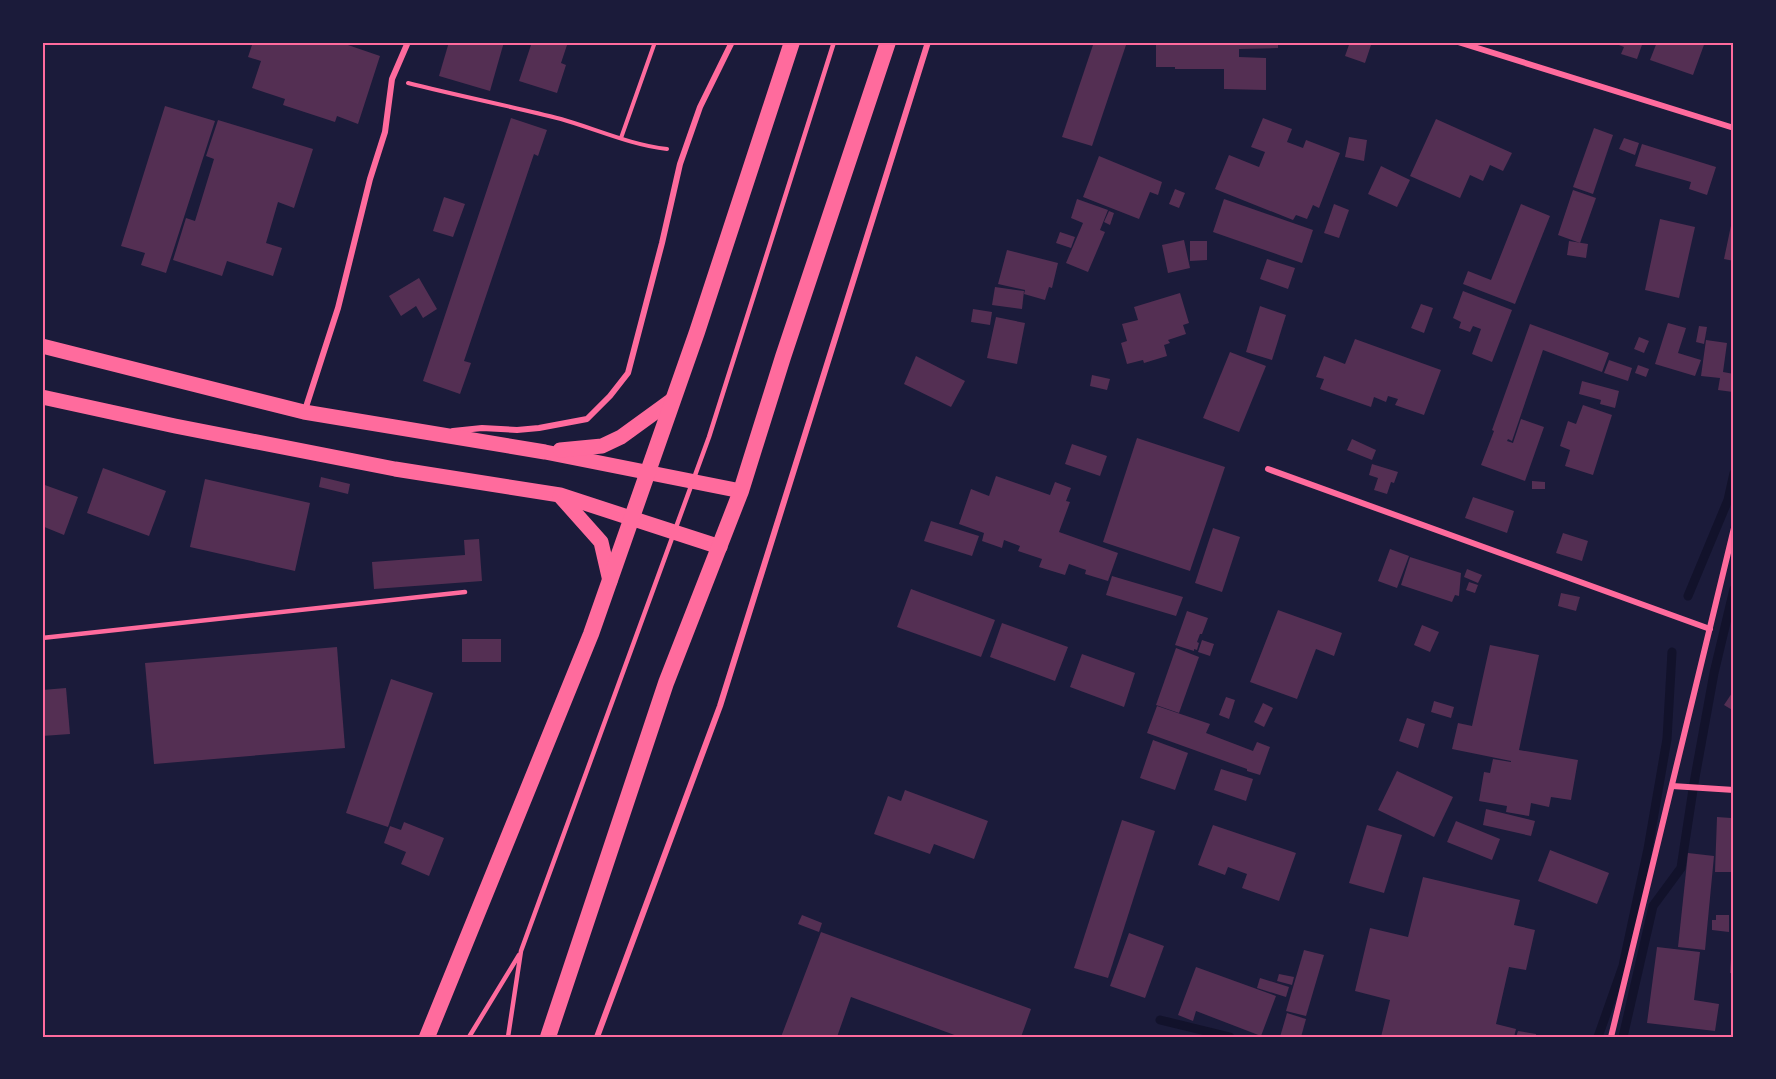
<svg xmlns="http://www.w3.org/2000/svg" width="1776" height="1079" font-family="'Alegreya Sans',sans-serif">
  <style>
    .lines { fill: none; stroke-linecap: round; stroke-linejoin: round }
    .stream { stroke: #12122b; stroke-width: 9 }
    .building { fill: #542f53 }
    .path { stroke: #ff6b9d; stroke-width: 4 }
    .service { stroke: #ff6b9d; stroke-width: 4.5 }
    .minor { stroke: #ff6b9d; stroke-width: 6 }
    .primary { stroke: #ff6b9d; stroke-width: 15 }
    .trunk { stroke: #ff6b9d; stroke-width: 16 }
    .neatline { fill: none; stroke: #ff6b9d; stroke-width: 2 }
  </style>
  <rect width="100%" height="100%" fill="#1b1b3a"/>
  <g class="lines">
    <g class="stream">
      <path d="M1688,596L1728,500L1734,473"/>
      <path d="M1160,1020L1230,1037"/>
      <path d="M1598,1037L1623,966L1648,849L1667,739L1672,652"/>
      <path d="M1623,1037L1653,906L1681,868L1694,783L1714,673L1734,589"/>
    </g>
  </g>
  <g class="building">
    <path d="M253,42H345V44L380,56L358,124L337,116L335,122L283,105L285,99L252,88L261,61L248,57Z"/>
    <path d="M449,42H504L490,91L439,76Z"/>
    <path d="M532,42H568L561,63L566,65L557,93L519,81Z"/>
    <path d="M1094,42H1127L1092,146L1062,137Z"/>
    <path d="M1156,42H1278V48L1239,49V57L1266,58V90L1224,89V69H1175V67H1156Z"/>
    <path d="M1350,42H1372L1365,63L1345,56Z"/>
    <path d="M1611,42H1643L1637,59L1621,54L1624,47Z"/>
    <path d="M1657,42H1705L1693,75L1650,60Z"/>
    <path d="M165,106L215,121L166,273L141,265L145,253L121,246Z"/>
    <path d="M511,118L547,130L538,156L534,154L464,361L471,363L460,394L423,381Z"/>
    <path d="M1263,118L1292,129L1287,142L1303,148L1306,140L1340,153L1319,208L1313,205L1307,219L1296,215L1293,220L1215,189L1229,155L1259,167L1265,152L1251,147Z"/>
    <path d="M1436,119L1512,153L1503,171L1490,165L1483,181L1470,175L1460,198L1410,176Z"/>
    <path d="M218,120L313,149L294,208L278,202L266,243L282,248L273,276L227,261L222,276L173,260L186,218L195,221L214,159L206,156Z"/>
    <path d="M1594,128L1613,135L1593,194L1573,187Z"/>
    <path d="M1349,137L1367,140L1364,161L1345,157Z"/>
    <path d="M1624,138L1639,143L1635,155L1619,149Z"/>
    <path d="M1642,144L1716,167L1707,195L1689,189L1691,182L1635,166Z"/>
    <path d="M1099,156L1162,182L1158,195L1150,192L1139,219L1083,197Z"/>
    <path d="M1381,166L1410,180L1397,207L1368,194Z"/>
    <path d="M1175,189L1185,193L1179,208L1169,204Z"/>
    <path d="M1573,190L1596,198L1580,243L1558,235Z"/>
    <path d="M444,197L465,204L453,237L433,231Z"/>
    <path d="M1077,199L1108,210L1100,230L1105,232L1088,272L1066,263L1083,223L1071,218Z"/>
    <path d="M1224,199L1313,230L1302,263L1213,232Z"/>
    <path d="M1334,204L1349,210L1339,238L1324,233Z"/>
    <path d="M1521,204L1550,216L1515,304L1463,284L1468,271L1491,280Z"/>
    <path d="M1109,211L1114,213L1110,225L1104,222Z"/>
    <path d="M1733,216H1734V261L1724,259Z"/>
    <path d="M1660,219L1695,227L1679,298L1645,290Z"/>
    <path d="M1060,232L1075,237L1071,248L1056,243Z"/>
    <path d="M1184,240L1190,268L1168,273L1162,245Z"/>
    <path d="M1190,241H1207V260L1190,261Z"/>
    <path d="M1569,241L1588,244L1586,258L1567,255Z"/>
    <path d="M1007,250L1058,263L1052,288L1049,287L1045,300L1024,294L1025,290L998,284Z"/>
    <path d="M1267,259L1295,268L1288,289L1260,279Z"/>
    <path d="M419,278L437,309L423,318L416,306L401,316L389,296Z"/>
    <path d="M995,287L1024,291L1022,309L992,305Z"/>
    <path d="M1463,291L1512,310L1492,362L1472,354L1481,329L1473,326L1470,332L1459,328L1461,322L1453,318Z"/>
    <path d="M1180,293L1189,323L1183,325L1186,334L1168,340L1170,343L1164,345L1167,356L1144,363L1143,360L1127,364L1121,343L1127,341L1122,324L1138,320L1134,307Z"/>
    <path d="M1421,304L1433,308L1424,333L1411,328Z"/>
    <path d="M1260,306L1286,315L1272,360L1246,352Z"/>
    <path d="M973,309L992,312L990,325L971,322Z"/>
    <path d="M996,317L1025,323L1017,364L987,358Z"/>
    <path d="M1668,323L1686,328L1678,353L1701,360L1695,376L1655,364Z"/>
    <path d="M1530,324L1609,353L1602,372L1543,350L1512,441L1508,439L1507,441L1513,443L1521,419L1544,427L1525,481L1481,465L1494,431L1492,430Z"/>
    <path d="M1699,326L1707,327L1704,344L1696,342Z"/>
    <path d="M1639,337L1649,341L1644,353L1634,349Z"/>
    <path d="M1355,339L1441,370L1424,415L1395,405L1398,399L1388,396L1386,402L1374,397L1371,407L1320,389L1324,379L1316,377L1324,356L1345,364Z"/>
    <path d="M1706,340L1727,343L1723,372L1734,374L1733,392L1718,390L1720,378L1701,376Z"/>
    <path d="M1230,352L1266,366L1239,432L1203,418Z"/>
    <path d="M916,356L965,381L951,407L904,384Z"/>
    <path d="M1609,360L1632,368L1628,381L1604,373Z"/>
    <path d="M1638,365L1649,369L1646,377L1635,373Z"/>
    <path d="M1092,375L1110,379L1107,390L1090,386Z"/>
    <path d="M1582,381L1619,391L1615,408L1600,404L1601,400L1579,394Z"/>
    <path d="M1583,405L1612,415L1593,475L1565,466L1570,450L1560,446L1568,421L1576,424Z"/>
    <path d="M1137,438L1225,467L1190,571L1103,542Z"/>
    <path d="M1352,439L1376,450L1372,460L1347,450Z"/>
    <path d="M1072,444L1107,456L1100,476L1065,464Z"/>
    <path d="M1372,464L1398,472L1394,483L1391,482L1387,494L1374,490L1378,478L1369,475Z"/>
    <path d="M103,468L166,491L149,536L87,513Z"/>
    <path d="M996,476L1050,495L1055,482L1071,488L1066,501L1070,502L1059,532L1118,553L1108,581L1085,574L1086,570L1069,564L1065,575L1039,567L1042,559L1018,551L1020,546L1004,540L1002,548L982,541L984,533L959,524L971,489L989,496Z"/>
    <path d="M321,477L350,484L348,494L319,487Z"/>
    <path d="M205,479L310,503L295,571L190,547Z"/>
    <path d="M1532,481L1545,482V489H1532Z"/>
    <path d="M42,484L78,497L64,535L42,526Z"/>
    <path d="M1473,497L1514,511L1507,533L1465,518Z"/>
    <path d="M931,521L979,536L972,556L924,541Z"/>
    <path d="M1213,528L1240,537L1222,592L1195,583Z"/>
    <path d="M1563,533L1588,541L1582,561L1556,553Z"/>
    <path d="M479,539L482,581L374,589L372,562L465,555L464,540Z"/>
    <path d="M1390,549L1409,556L1397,588L1378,581Z"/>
    <path d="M1410,557L1461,573L1459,596L1455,595L1452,602L1401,585Z"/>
    <path d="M1467,569L1482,575L1478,583L1464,577Z"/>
    <path d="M1112,576L1183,597L1176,616L1106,595Z"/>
    <path d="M1469,582L1478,585L1475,593L1466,590Z"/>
    <path d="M911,589L995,620L981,657L897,627Z"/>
    <path d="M1561,593L1580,597L1576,611L1558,606Z"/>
    <path d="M1278,610L1342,633L1334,656L1316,649L1297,699L1250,682Z"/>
    <path d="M1187,611L1208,618L1202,634H1200L1197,642L1199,643L1197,650L1194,649V651L1175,645Z"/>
    <path d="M1002,623L1068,647L1055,681L990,657Z"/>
    <path d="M1422,625L1439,632L1430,652L1414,645Z"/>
    <rect x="462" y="639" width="39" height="23"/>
    <path d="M1202,640L1214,644L1210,656L1198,652Z"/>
    <path d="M1490,645L1539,655L1519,750L1578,760L1571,800L1551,797L1549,807L1531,803L1529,816L1506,812L1507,806L1479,801L1484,772L1490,773L1493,759L1511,762V761L1452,749L1458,723L1472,726Z"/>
    <path d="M337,647L345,748L154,764L145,663Z"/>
    <path d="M1176,648L1199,657L1179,713L1156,705Z"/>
    <path d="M1082,654L1135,673L1124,707L1070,687Z"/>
    <path d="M391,679L433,693L388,827L346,813Z"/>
    <path d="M66,688L70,734L42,736V690Z"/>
    <path d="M1734,690V711L1724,705Z"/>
    <path d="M1226,697L1235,700L1229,719L1219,715Z"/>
    <path d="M1434,701L1454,707L1451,718L1431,712Z"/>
    <path d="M1263,703L1273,708L1264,727L1254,722Z"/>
    <path d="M1157,706L1210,724L1206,733L1253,751L1257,742L1270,747L1260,775L1247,771V769L1147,733Z"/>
    <path d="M1407,718L1425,724L1418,748L1399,741Z"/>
    <path d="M1153,740L1188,753L1175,790L1140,778Z"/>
    <path d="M1221,769L1253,779L1246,801L1214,790Z"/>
    <path d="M1397,771L1453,797L1434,837L1378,810Z"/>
    <path d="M905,790L988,821L974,859L934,844L930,854L874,834L888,796L901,801Z"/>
    <path d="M1486,809L1535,821L1531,836L1483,825Z"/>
    <path d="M1731,809H1734V872H1715L1717,817L1731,818Z"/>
    <path d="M1122,820L1155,831L1108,978L1074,968Z"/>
    <path d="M1456,821L1500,839L1492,860L1447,842Z"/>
    <path d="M404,822L444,838L429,876L401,864L406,852L384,843L390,826L401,830Z"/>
    <path d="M1213,825L1296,853L1279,901L1242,888L1247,874L1228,867L1225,875L1198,865Z"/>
    <path d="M1367,825L1402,835L1384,893L1349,883Z"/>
    <path d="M1550,850L1609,873L1597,904L1538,881Z"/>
    <path d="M1688,853L1714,856L1705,950L1678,947Z"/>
    <path d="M1423,877L1520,900L1514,925L1535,930L1526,970L1509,967L1496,1024L1516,1029L1514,1037H1381L1390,1000L1355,991L1370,928L1408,937Z"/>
    <path d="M802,915L822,923L819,932L798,924Z"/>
    <path d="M1716,915H1729V932L1712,930V920H1716Z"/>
    <path d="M821,932L1031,1009L1021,1037H960L851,997L837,1037H781Z"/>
    <path d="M1129,933L1164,946L1145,998L1110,986Z"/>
    <path d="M1657,947L1700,952L1694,1000L1719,1004L1715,1031L1647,1023Z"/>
    <path d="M1304,950L1324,955L1306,1016L1286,1011Z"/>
    <path d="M1731,958H1734V973H1730Z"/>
    <path d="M1196,967L1276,996L1261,1036L1196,1011L1193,1021L1178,1015Z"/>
    <path d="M1279,974L1294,977L1292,985L1277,981Z"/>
    <path d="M1260,978L1289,987L1286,997L1257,988Z"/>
    <path d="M1287,1013L1306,1019L1301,1037H1280Z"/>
    <path d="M1518,1031L1536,1034V1037H1516Z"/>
  </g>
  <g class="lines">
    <g class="path">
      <path d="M408,83C459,96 510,106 561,119C596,129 631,145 667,149"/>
      <path d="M621,138L655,42"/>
    </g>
    <g class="service">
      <path d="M42,638L465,592"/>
      <path d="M469,1037L519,955"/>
      <path d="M508,1037L521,951L709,437L834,42"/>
    </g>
    <g class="minor">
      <path d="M1458,42L1734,128"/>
      <path d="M305,410L338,308L370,179L385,132L392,79L408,42"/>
      <path d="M453,431L482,428L517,430L539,428L587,419L610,396L628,373L662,243L680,164L700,107L732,42"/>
      <path d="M1268,469L1710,629"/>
      <path d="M1672,786L1734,790"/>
      <path d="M597,1037L720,706L928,42"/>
      <path d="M1611,1037L1734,528"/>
    </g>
    <g class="primary">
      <path d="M42,346L304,412L545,452L741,491"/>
      <path d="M42,397L175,426L395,469L560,495L720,547"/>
      <path d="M560,450L602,446L621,437L672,400"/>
      <path d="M560,496L601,542L610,581"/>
    </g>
    <g class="trunk">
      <path d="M427,1037L591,634L697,332L792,42"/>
      <path d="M548,1037L666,683L741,491L783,357L888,42"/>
    </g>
  </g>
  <rect width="1776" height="1079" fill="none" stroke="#1b1b3a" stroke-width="87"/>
  <rect x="44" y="44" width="1688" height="992" class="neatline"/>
</svg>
